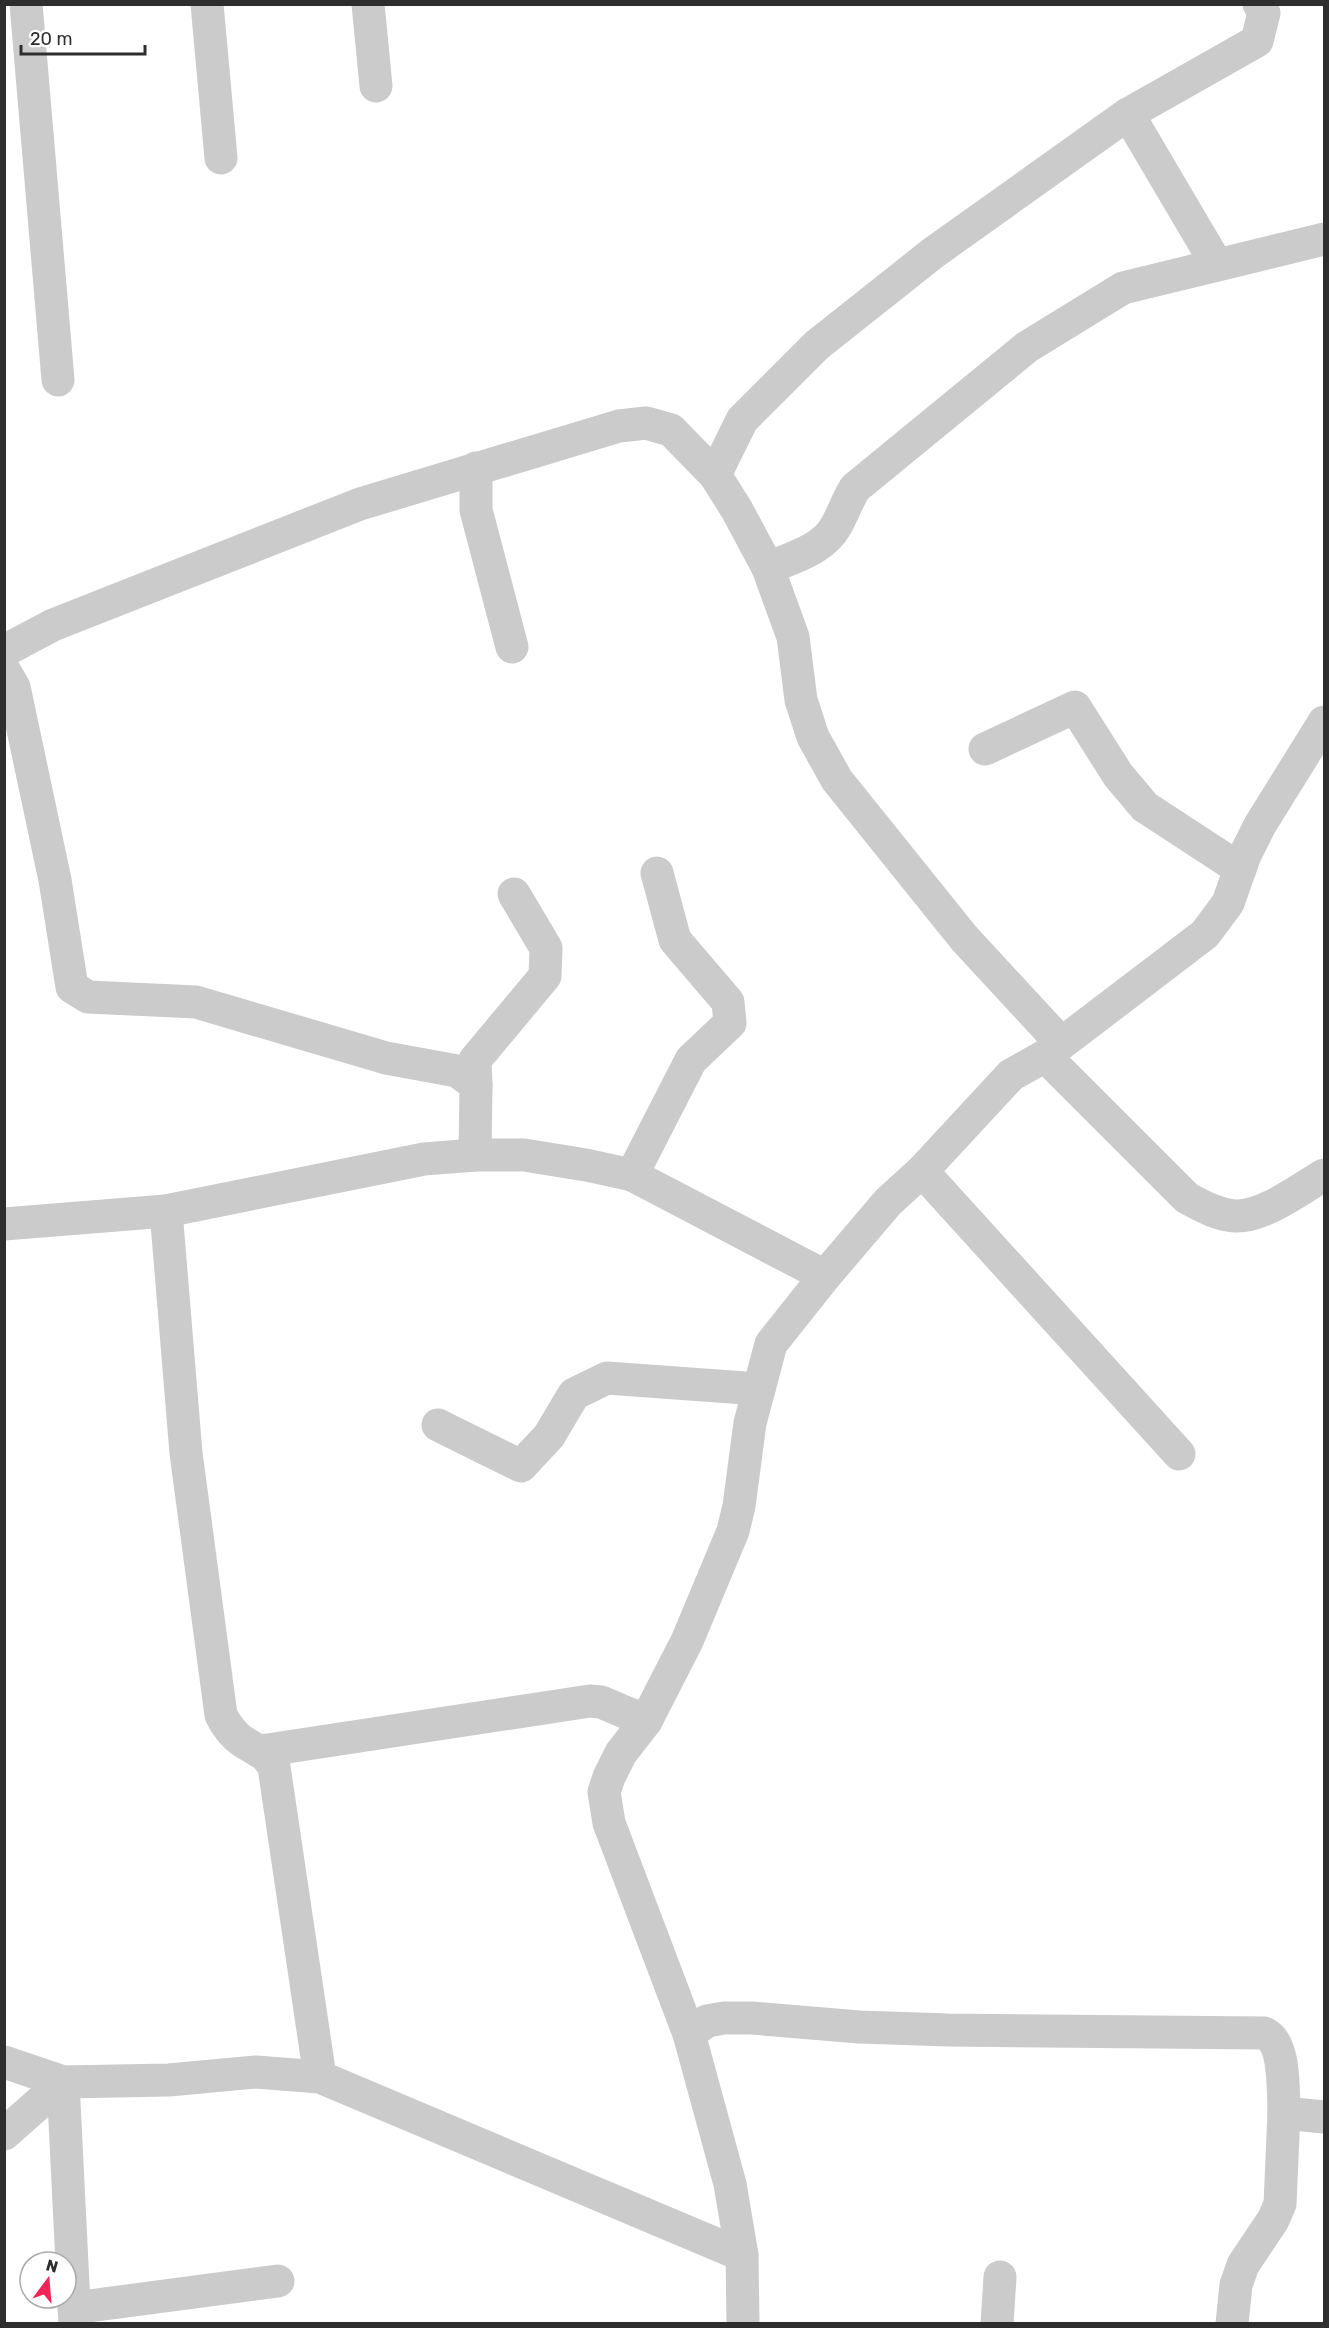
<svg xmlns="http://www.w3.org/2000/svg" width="1329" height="2328" font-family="Rubik,sans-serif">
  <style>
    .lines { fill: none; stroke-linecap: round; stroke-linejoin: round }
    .minor { stroke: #cbcbcb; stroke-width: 33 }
  </style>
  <rect width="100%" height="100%" fill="#fff"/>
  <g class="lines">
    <g class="minor">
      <path d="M26,4L58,380"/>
      <path d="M207,4L221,158"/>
      <path d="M368,4L376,86"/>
      <path d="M1128,114L1217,265"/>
      <path d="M476,468V510L512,647"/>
      <path d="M715,475L742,420L817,345L933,253L1128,114L1257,41L1264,13L1259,4"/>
      <path d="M768,568C791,558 823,550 836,526C843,514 847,501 855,488L1027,347L1123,288L1324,239"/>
      <path d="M4,651L53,625L360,504L619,426L646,423L671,430L715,475L737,510L768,568L793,637L801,700L813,737L837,780L964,938L1061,1043"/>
      <path d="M4,670L14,687L55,880L72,987L88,997L196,1002L386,1058L457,1071L476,1085L475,1155"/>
      <path d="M985,749L1075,707L1118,775L1145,807L1240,869"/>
      <path d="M1045,1056L1187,1198C1202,1206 1218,1215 1235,1216C1264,1217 1300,1189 1324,1175"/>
      <path d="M476,1085L475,1060L545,976L546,948L514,894"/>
      <path d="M922,1171L1179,1454"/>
      <path d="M632,1175L691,1060L730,1023L728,1002L675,940L657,873"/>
      <path d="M166,1211L186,1453L221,1715C226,1725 232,1734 242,1741C254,1749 267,1753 274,1767L320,2077"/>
      <path d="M4,1224L166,1211L424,1159L475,1155H524L586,1165L632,1175L825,1276L888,1202L922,1171L1011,1075L1045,1056L1205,934L1228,903L1245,855L1260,825L1324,722"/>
      <path d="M438,1425L521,1466L549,1436L574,1394L607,1378L759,1389"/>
      <path d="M261,1751L590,1701L601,1702L646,1721"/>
      <path d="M689,2034L707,2021L724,2018H752L859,2027L948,2030L1264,2033C1286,2042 1283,2092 1284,2113L1324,2117"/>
      <path d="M4,2062L63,2082L169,2080L256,2072L320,2077L742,2255L743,2324"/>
      <path d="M4,2134L63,2082L75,2324"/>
      <path d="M742,2255L730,2184L689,2034L609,1823L604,1792L609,1777L621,1753L646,1721L687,1641L733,1531L739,1506L750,1423L771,1344L825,1276"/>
      <path d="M74,2308L278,2281"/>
      <path d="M997,2324L1000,2277"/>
      <path d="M1232,2324L1236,2285L1243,2265L1273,2220L1280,2204L1284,2113"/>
    </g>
  </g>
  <rect width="1329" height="2328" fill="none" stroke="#2e2e2e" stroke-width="12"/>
  <g transform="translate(48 2280) rotate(16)"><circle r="28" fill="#ffffff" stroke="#ababab" stroke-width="1.5"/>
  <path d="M0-4.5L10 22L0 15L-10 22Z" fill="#f12457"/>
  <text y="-9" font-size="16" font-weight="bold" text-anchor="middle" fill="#2e2e2e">N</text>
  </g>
  <path d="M21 45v9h124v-9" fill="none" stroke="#2e2e2e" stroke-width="3"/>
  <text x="30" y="45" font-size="18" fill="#2e2e2e" stroke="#ffffff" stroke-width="4.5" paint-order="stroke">20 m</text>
</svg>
